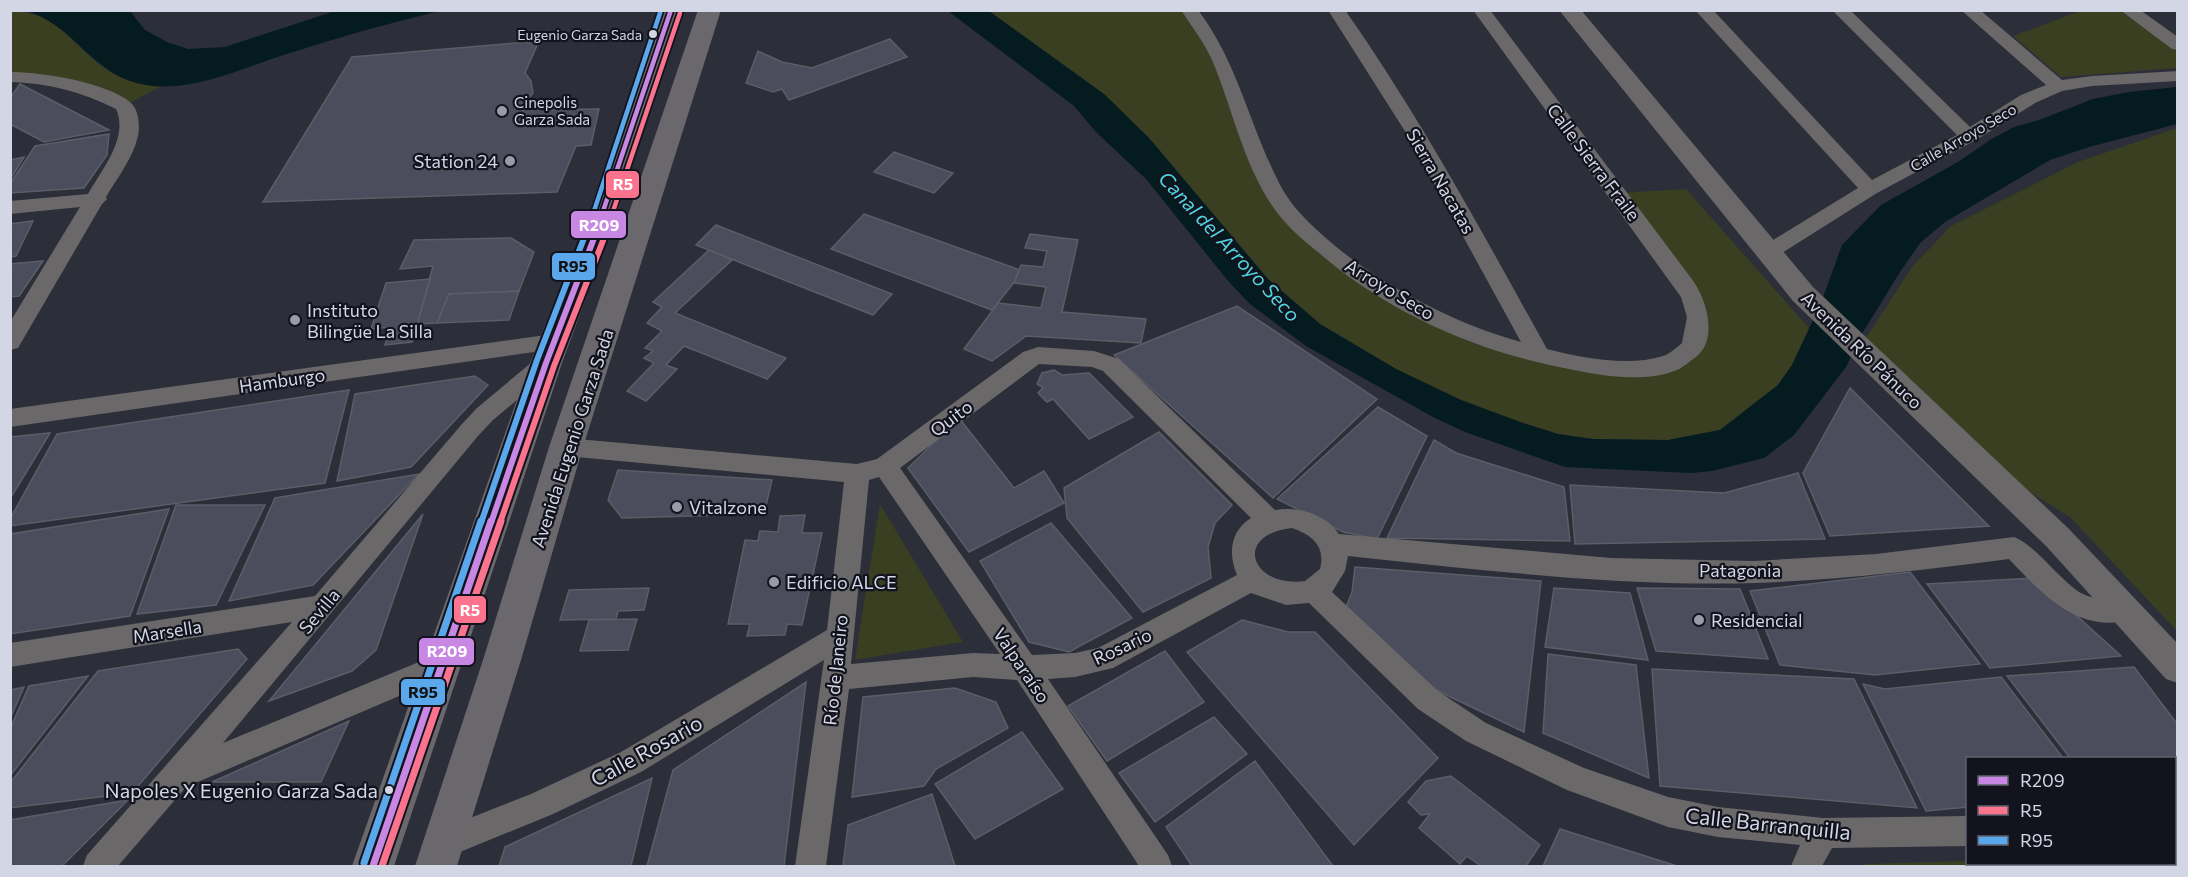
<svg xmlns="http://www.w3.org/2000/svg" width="2188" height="877" font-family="Commissioner,sans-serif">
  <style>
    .green { fill: #393f20 }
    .water { fill: #041b1f }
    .building { fill: #4b4d5d; stroke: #5b5d67; stroke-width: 1.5 }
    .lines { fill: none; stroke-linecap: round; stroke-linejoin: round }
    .minor { fill: #6b686a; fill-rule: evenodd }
    .tertiary { fill: #6b686a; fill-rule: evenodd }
    .trunk { fill: #6a686c; fill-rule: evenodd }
    .bus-1-far2-casing { stroke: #12131d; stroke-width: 8 }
    .bus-1-far1-casing { stroke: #12131d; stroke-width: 10 }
    .bus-1-casing { stroke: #12131d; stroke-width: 11 }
    .bus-2-far2-casing { stroke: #12131d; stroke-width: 8 }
    .bus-2-far1-casing { stroke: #12131d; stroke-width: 10 }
    .bus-2-casing { stroke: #12131d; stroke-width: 11 }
    .bus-3-far2-casing { stroke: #12131d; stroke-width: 8 }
    .bus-3-far1-casing { stroke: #12131d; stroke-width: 10 }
    .bus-3-casing { stroke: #12131d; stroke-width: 11 }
    .bus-1-far2 { stroke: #c787e3; stroke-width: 4.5 }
    .bus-1-far1 { stroke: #c787e3; stroke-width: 6 }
    .bus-1 { stroke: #c787e3; stroke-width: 7 }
    .bus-2-far2 { stroke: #fc738d; stroke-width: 4.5 }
    .bus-2-far1 { stroke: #fc738d; stroke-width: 6 }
    .bus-2 { stroke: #fc738d; stroke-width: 7 }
    .bus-3-far2 { stroke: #5aa8eb; stroke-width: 4.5 }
    .bus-3-far1 { stroke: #5aa8eb; stroke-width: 6 }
    .bus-3 { stroke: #5aa8eb; stroke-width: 7 }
    .bus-dot { fill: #d3d6e4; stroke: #12131d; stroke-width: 2 }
    .poi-dot { fill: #999ba8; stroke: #12131d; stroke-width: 2 }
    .labels { text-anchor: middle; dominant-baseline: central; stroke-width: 4.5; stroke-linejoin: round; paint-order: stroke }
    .far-bus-label { font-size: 14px; fill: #d3d6e4; stroke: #12131d; text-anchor: end }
    .far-poi-label { font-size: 15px; fill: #d3d6e4; stroke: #12131d; text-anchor: start }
    .far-street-label { font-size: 15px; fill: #d3d6e4; stroke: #12131d }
    .poi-label { font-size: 18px; fill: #d3d6e4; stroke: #12131d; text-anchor: start }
    .street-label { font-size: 18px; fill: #d3d6e4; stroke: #12131d }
    .water-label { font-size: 20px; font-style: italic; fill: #50d4e0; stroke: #12131d }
    .near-bus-label { font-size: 20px; fill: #d3d6e4; stroke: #12131d; text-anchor: end }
    .near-street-label { font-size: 21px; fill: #d3d6e4; stroke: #12131d }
    .line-badge { stroke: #12131d; stroke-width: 2 }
    .badge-label { font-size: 16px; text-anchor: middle; font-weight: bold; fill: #fff }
    .pale-badge-label { font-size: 16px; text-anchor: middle; font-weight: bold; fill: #111 }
  </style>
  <rect width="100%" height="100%" fill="#2c2e39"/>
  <g class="green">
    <path d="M10,11C60,10 73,50 111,72C126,81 144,84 160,87L124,106L105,96L11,77Z"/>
    <path d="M989,11H1189L1290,215L1411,304L1570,363L1667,365L1699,318L1618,193L1686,189L1809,328L1792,365L1778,385L1720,430L1692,435L1668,440L1593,439L1558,434L1520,422L1461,400L1396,369L1320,324L1268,279L1149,138L1104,94Z"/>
    <path d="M2080,11H2120L2177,49V68L2061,77L2013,36Z"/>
    <path d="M2177,128V631L2070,517L2007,478L1866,338L1912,267L1951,226L2078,162Z"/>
    <path d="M880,504L963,642L855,660Z"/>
    <path d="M1967,861L1968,864H2008V866H1863L1864,864Z"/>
  </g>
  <g class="water">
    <path d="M25,11H130L145,30L167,42L188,49L225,47L335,11H440C389,23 339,37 290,53C240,68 183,99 130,81C89,67 68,21 25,11Z"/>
    <path d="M948,11H989L1104,94L1149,138L1268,279L1320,324L1396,369L1461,400L1520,422L1558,434L1593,439L1668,440L1720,430L1778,385L1792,365L1821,303L1842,245L1881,205L1958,162L1990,140L2014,127L2039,120L2093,99L2129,92L2177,87V124L2089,147L2050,160L1945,222L1920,243L1900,272L1860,337L1846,367L1794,435L1764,458L1712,471L1691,473L1565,467L1465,432L1433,417L1306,346L1250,304L1229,282L1146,179L1097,133L1074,106Z"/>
  </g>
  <g class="building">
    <path d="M890,39L907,57L789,100L782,89L773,92L746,83L758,51L782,62L812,68Z"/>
    <path d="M539,41L525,73L531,81L533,93L519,110L599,109L591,145L576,146L557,192L263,202L352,57Z"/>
    <path d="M20,84L109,130L44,142L10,124V98Z"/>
    <path d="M109,134L107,155L84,188L10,193V184L35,146Z"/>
    <path d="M894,152L953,173L934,193L874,172Z"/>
    <path d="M24,157L10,180V160Z"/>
    <path d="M864,214L1023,271L992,310L831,249Z"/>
    <path d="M33,221L16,256L10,257V224Z"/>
    <path d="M716,225L892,294L873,315L696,245Z"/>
    <path d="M1030,234L1078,240L1062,312L1146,319L1141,343L1026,336L992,361L964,349L998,303L1041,308L1046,287L1014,283L1021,265L1043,267L1047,251L1025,248Z"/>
    <path d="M511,238L534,252L519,291L449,294L437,323L417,324L433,266L400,269L414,240Z"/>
    <path d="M709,250L732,260L675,313L786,358L767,379L684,346L666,365L677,369L646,401L627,391L654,363L644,358L653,351L645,348L662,331L647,323L662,307L653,302Z"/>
    <path d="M43,261L19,296L10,297V264Z"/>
    <path d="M430,279L412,342L385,345L391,327L371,329L386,283Z"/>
    <path d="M519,291L509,320L437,323L449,294Z"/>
    <path d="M1237,306L1377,399L1273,498L1114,355Z"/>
    <path d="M1054,370L1062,375L1089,373L1133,417L1089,439L1053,399L1047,402L1038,393L1043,388L1037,384L1042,373Z"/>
    <path d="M475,376L488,385L411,467L337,481L355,394Z"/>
    <path d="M1850,388L1989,526L1830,536L1803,473Z"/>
    <path d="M349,390L325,483L10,526V519L57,434Z"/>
    <path d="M1378,407L1427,436L1377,539L1343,532L1277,499Z"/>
    <path d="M959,418L1014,488L1044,471L1064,503L969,552L908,468Z"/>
    <path d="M1159,432L1232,505L1215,523L1208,547L1211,578L1143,612L1067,518L1064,488Z"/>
    <path d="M50,433L10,499V437Z"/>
    <path d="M1434,440L1456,453L1564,487L1570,541L1387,538Z"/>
    <path d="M618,470L772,480L764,514L622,518L608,500Z"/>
    <path d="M1798,473L1825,539L1575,544L1570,485L1724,493Z"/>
    <path d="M419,474L313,585L229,601L275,498Z"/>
    <path d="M176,505H265L216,605L137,614Z"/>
    <path d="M169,509L130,616L10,634V534Z"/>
    <path d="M423,514L376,650L352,671L269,701Z"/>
    <path d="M805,515L802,533H822L802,625L787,624L785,635L747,636L750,624H728L745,540L758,541L760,531L778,532L780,516Z"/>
    <path d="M1051,523L1132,618L1069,652L1029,642L980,561Z"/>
    <path d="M1355,567L1541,581L1524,732L1436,690L1344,612L1352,592Z"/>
    <path d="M1910,572L1980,664L1875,675L1780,665L1750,591Z"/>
    <path d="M2035,578L2121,656L1990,668L1927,584Z"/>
    <path d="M649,588L644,610L618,611L616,619L560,620L569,590Z"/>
    <path d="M1554,588L1630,593L1648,660L1545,647Z"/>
    <path d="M1637,588L1740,589L1768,659L1656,651Z"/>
    <path d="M637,619L628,650L580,651L589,620Z"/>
    <path d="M1242,620L1288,632H1315L1438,758L1354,845L1187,652Z"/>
    <path d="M238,649L247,659L132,793L10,808V783L98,671Z"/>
    <path d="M1165,651L1204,702L1107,761L1068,706Z"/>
    <path d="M1548,654L1636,665L1649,778L1543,733Z"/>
    <path d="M2134,667L2178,725V778H2174V758H2070L2007,676Z"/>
    <path d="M1652,669L1854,679L1917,808L1660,786Z"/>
    <path d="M88,676L10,776V729L29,686Z"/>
    <path d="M2001,677L2063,758H1968V807L1926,811L1863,684L1885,689Z"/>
    <path d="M806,682L784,866H647L673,770Z"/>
    <path d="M24,687L10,719V690Z"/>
    <path d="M955,688L996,702L1008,728L936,769L924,786L852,797L863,697Z"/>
    <path d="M1214,717L1247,754L1155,822L1119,773Z"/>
    <path d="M349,721L321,782H212Z"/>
    <path d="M1022,732L1063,789L975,839L935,784Z"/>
    <path d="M1255,761L1333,866H1192L1166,827Z"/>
    <path d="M1451,776L1540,845L1526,866H1481L1467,856L1460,864L1419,828L1430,814L1421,815L1408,802L1426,781Z"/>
    <path d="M652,778L631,866H499L505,847Z"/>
    <path d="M932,794L955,866H843L848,825Z"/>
    <path d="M128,800L62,866H10V820Z"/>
    <path d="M1560,829L1620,848L1677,866H1543Z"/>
  </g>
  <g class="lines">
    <g class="minor">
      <path d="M1181,10H1198C1235,59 1246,112 1271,166C1278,182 1287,199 1299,212C1353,271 1444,321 1521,342L1408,136L1328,10H1345C1421,118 1483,234 1547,349C1582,358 1628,367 1663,356C1670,354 1677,347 1682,343L1687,317L1681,297L1473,10H1490L1694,282C1707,302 1718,339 1696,357C1690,361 1684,367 1677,370C1647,382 1610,377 1579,371C1487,355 1397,318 1325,258C1311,246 1296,235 1284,221C1245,176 1235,114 1212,60C1204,42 1192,27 1181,10Z"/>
      <path d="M1695,10H1713L1872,180L1957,135L1832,10H1850L1970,127L2021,95L2046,85L1961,10H1980L2062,80L2092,76L2178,71V81L2092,86L2062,91L2035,103L1976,140L1877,193L1774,258L1767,260L1760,258L1757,253L1760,248L1858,188Z"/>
      <path d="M2120,10H2140L2178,37V50L2172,49Z"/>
      <path d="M10,72C42,72 105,82 130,102C139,109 140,126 138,136C133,158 117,178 106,197L107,199L102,204L18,348L10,350V322L80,207L10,214V201L88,194C102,169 129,138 116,109C82,92 49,83 10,82Z"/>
      <path d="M554,334L562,336L565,342L562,348L10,427V409Z"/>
      <path d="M1038,347L1094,351L1119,359L1275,510C1298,506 1326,514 1339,534L1611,558L1754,561L1876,554L2014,537C2035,545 2058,578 2079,592C2097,603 2116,595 2134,602L2138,610L2134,618C2081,637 2042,594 2009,559C1924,570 1840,580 1755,583C1620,587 1482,570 1348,556L1345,571L1332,592L1438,691L1486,723L1584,768L1668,797L1718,807L1823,818L1968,816V846L1832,848L1822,866H1791L1800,845L1718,837L1668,827L1567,790L1466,741L1418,709L1309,603L1286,605L1251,593L1113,668L1075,677L1048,679L1168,855L1172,866H1139L1017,680L973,677L849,689L826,866H795L824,660L641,772L553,814L443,859L432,855L428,844L432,833L531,794L621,752L827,630L844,482L566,456L557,454L554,447L557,440L566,438L857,464L877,459L1023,352ZM1039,364L1092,367L1103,371L1251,518C1230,531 1228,554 1237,575L1098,648L1075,653L1032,655L900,468ZM879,477L1000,654L973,653L851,664L869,480ZM1292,528C1312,535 1326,546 1320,569L1305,581C1251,588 1232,535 1292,528Z"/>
      <path d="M546,355L554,357L557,363L554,369L493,420L478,436L223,743L443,652L453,655L457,664L453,673L186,787L118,866H83L87,855L292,622L10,667V643L315,596L462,424L477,408L538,357Z"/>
      <rect x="2174" y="800" width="4" height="30"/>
      <path d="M2018,864H2049L2050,866H2019Z"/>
    </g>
    <path class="tertiary" d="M1559,10H1581L1813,287L2069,529L2178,644V683L2166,679L2047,547L1793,301Z"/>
    <g class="trunk">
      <path d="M659,10H682L615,219L562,363L394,866H352L530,363L587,219Z"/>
      <path d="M698,10H721L583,447L521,660L457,866H415L483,660L549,447Z"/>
    </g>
    <defs>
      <path id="bus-1-far2" d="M595,235L671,10"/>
      <path id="bus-1-far1" d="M491,523L546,363L596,233"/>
      <path id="bus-1" d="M373,866L491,521"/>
      <path id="bus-2-far2" d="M605,235L680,13"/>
      <path id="bus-2-far1" d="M500,523L554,366L606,233"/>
      <path id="bus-2" d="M382,866L501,521"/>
      <path id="bus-3-far2" d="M586,235L661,10"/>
      <path id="bus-3-far1" d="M481,523L537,360L586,233"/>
      <path id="bus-3" d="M364,863L481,521"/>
    </defs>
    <use href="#bus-1-far2" class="bus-1-far2-casing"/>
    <use href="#bus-1-far1" class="bus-1-far1-casing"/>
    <use href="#bus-1" class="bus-1-casing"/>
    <use href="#bus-2-far2" class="bus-2-far2-casing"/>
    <use href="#bus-2-far1" class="bus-2-far1-casing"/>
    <use href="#bus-2" class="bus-2-casing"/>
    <use href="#bus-3-far2" class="bus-3-far2-casing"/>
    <use href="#bus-3-far1" class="bus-3-far1-casing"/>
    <use href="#bus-3" class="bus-3-casing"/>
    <use href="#bus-1-far2" class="bus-1-far2"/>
    <use href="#bus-1-far1" class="bus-1-far1"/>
    <use href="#bus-1" class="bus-1"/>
    <use href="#bus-2-far2" class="bus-2-far2"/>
    <use href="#bus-2-far1" class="bus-2-far1"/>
    <use href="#bus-2" class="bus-2"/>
    <use href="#bus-3-far2" class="bus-3-far2"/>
    <use href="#bus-3-far1" class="bus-3-far1"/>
    <use href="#bus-3" class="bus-3"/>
  </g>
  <g class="bus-dot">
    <circle cx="653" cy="34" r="5"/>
    <circle cx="389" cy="790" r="5"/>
  </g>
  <g class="poi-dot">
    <circle cx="502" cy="111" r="6"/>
    <circle cx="510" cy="161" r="6"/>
    <circle cx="295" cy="320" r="6"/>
    <circle cx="677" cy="507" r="6"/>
    <circle cx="774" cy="582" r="6"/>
    <circle cx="1699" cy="620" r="6"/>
  </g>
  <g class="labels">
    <g class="far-bus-label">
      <text x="642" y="34">Eugenio Garza Sada</text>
    </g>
    <g class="far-poi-label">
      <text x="514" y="102">Cinepolis<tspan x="514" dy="17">Garza Sada</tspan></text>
    </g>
    <g class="far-street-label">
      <text transform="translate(1963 137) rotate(-30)">Calle Arroyo Seco</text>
    </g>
    <g class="poi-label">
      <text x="498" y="161" text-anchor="end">Station 24</text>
      <text x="307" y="310">Instituto<tspan x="307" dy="21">Bilingüe La Silla</tspan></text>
      <text x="689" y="507">Vitalzone</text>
      <text x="786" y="582">Edificio ALCE</text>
      <text x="1711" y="620">Residencial</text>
    </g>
    <g class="street-label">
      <text transform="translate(1594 162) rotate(53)">Calle Sierra Fraile</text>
      <text transform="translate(1441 181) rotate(60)">Sierra Nacatas</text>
      <text transform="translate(1390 289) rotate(31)">Arroyo Seco</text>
      <text transform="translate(1862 350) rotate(44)">Avenida Río Pánuco</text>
      <text transform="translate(282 380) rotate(-8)">Hamburgo</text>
      <text transform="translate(951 418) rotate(-37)">Quito</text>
      <text transform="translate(572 438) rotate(-72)">Avenida Eugenio Garza Sada</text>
      <text x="1740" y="570">Patagonia</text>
      <text transform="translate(319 611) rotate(-50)">Sevilla</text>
      <text transform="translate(167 631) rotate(-9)">Marsella</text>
      <text transform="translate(1122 646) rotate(-25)">Rosario</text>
      <text transform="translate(1022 665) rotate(56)">Valparaíso</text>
      <text transform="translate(835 670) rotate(-84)">Río de Janeiro</text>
    </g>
    <g class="water-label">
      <text transform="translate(1230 246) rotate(47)">Canal del Arroyo Seco</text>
    </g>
    <g class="near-bus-label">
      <text x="378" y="790">Napoles X Eugenio Garza Sada</text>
    </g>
    <g class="near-street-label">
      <text transform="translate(646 750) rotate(-29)">Calle Rosario</text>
      <text transform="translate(1768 823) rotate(6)">Calle Barranquilla</text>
    </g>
  </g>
  <g class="line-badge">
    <rect x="605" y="170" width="35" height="29" rx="6" fill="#fc738d"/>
    <rect x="570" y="210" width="57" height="29" rx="6" fill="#c787e3"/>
    <rect x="551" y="252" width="45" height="29" rx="6" fill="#5aa8eb"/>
    <rect x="453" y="595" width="34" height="29" rx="6" fill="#fc738d"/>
    <rect x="418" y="637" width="57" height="29" rx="6" fill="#c787e3"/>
    <rect x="400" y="678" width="46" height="28" rx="6" fill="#5aa8eb"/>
  </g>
  <g class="badge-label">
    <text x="623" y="190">R5</text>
    <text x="599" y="231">R209</text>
    <text x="470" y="616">R5</text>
    <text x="447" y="657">R209</text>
  </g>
  <g class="pale-badge-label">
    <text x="573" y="272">R95</text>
    <text x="423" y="698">R95</text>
  </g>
  <rect width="2188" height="877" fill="none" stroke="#d3d6e4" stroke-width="24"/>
  <rect x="1966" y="757" width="210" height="108" fill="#12131d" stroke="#5f616d" stroke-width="1.5"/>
  <rect x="1978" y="776" width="30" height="9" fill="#c787e3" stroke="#5f616d" stroke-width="1.5"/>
  <text x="2020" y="787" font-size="18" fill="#d3d6e4">R209</text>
  <rect x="1978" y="806" width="30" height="9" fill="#fc738d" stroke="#5f616d" stroke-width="1.5"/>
  <text x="2020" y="817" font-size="18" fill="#d3d6e4">R5</text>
  <rect x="1978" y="836" width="30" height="9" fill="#5aa8eb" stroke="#5f616d" stroke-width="1.5"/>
  <text x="2020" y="847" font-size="18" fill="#d3d6e4">R95</text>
</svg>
